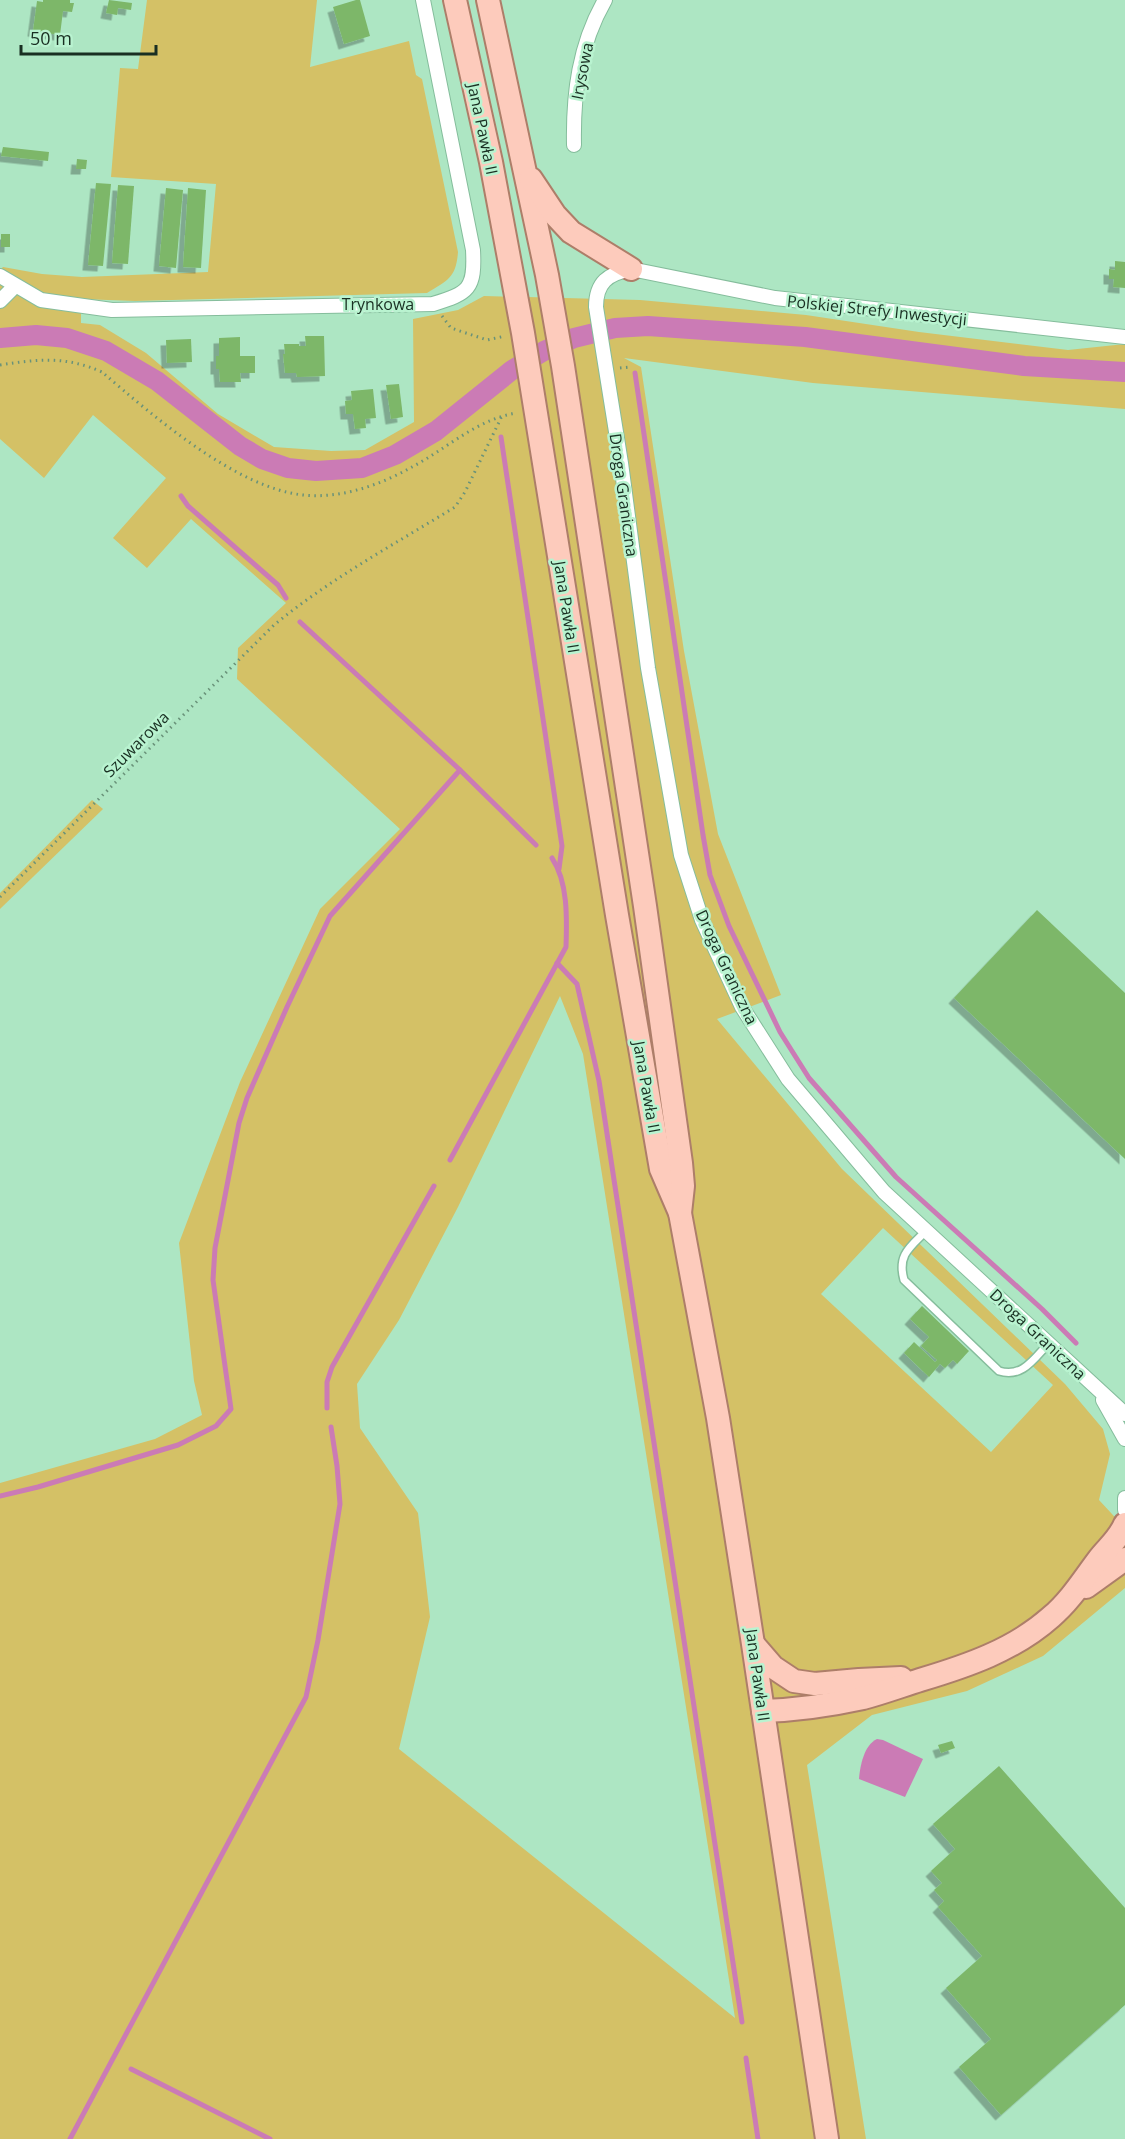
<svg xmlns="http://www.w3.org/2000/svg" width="1125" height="2139" font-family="'Open Sans',sans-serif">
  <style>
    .green { fill: #d4c166; fill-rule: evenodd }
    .water { fill: #cb7bb5 }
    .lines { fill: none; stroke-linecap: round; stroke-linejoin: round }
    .stream { stroke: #cb7bb5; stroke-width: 5 }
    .canal { stroke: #cb7bb5; stroke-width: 20 }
    .building { fill: #7db769; filter: url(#shadow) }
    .lane-casing { stroke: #85bd9c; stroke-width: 10 }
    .street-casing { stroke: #85bd9c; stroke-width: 16 }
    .primary-casing { stroke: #ad7e69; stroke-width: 26 }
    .path { stroke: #699279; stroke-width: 3; stroke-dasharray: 1.5 4.5; stroke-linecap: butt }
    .lane { stroke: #fff; stroke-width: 7 }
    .street { stroke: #fff; stroke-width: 14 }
    .primary { stroke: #fdcbbc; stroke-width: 22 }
    .labels { text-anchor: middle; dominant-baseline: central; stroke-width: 5; stroke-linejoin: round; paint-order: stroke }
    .street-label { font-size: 16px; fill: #192f22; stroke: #b9f3d0 }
  </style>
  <defs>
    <filter id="shadow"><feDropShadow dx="-5.5" dy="5.5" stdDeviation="0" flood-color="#0004"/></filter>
  </defs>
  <rect width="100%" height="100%" fill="#ade6c3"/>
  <g class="green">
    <path d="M147,0H317L310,67L409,41L416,75L422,79L458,252C456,278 448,280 427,293L135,301L81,299V323L100,325L146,353L218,414L274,447L331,451L365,450L414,422L413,319L458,310L484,296L640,300L806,315L919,332L1068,350L1125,344V409L813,383L624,358L641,367L684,651L718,834L781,995L717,1019L842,1169L1065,1384L1103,1429L1110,1454L1099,1500L1125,1528V1588L1043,1656L967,1691L872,1715L807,1765L866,2139H0V1483L155,1439L202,1415L194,1381L179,1243L240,1082L320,909L400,829L237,679L238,648L286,603L191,519L147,568L113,538L166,478L93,415L44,478L0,439V270L3,267L42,274L82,277L208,272L216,184L111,177L120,68L138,69ZM560,996L583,1054L735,2018L399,1749L430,1617L418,1513L360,1428L357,1384L399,1320L458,1207ZM883,1228L1053,1385L991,1452L821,1294Z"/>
    <path d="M92,800L103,809L0,909V893Z"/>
  </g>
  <path class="water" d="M877,1739L883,1740L923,1759L905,1797L859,1779C860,1766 864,1745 877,1739Z"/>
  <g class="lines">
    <g class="stream">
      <path d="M635,373L703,835L710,875L729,926L780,1032L809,1078L896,1177L1042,1309L1076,1343"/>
      <path d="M501,437L562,846L559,869"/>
      <path d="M181,496L188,506L278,585L286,598"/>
      <path d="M460,770L536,845"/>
      <path d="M557,963L577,984L599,1081L742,2022"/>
      <path d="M450,1160L566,947C567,918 568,882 552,858"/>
      <path d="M327,1408V1382L332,1367L434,1186"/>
      <path d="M0,1496L38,1487L178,1445L216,1426L231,1409L213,1280L215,1248L239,1123L247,1098L287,1007L330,916L460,770L300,622"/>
      <path d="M746,2058L758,2139"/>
      <path d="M131,2069L270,2139"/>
      <path d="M70,2139L306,1697L318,1640L340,1504L337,1466L331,1427"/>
    </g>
    <path class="canal" d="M0,338L36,335L67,338L106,351L157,381L240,446L262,459L288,468L316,471L362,468L395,455L436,431L512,370L544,351L574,338L615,328L648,326L805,337L1024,366L1125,372"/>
  </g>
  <g class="building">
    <path d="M43,0H70V3H74L72,12L63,11L60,35L33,31L37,1L43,2Z"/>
    <path d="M109,0L132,3L131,10L118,8L117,15L106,13Z"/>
    <path d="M356,0H360L370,36L344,44L333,7Z"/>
    <path d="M3,147L49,152L48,161L1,156Z"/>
    <path d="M77,159L87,160L86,169H76Z"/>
    <path d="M96,183L111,184L103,266L88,265Z"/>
    <path d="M118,185L134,186L128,264L112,263Z"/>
    <path d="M166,188L183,190L176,268L159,266Z"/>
    <path d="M188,188L206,190L201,268L183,267Z"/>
    <rect x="1" y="234" width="9" height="13"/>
    <path d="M1115,261L1125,262V288L1113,287L1114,279H1109V269L1115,270Z"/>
    <path d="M305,336H324L325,376L299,377H297L296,373H285L283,354H285L284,344H299V346H306Z"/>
    <path d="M240,337V356H255V373H240L241,382H220L219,369H216V356H219V338Z"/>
    <path d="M191,339L192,362L167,363L166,340Z"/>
    <path d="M399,384L403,417L391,419L386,385Z"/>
    <path d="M373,389L376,418L365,419L366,428L355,429L353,414H346L345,401L352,400L351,391Z"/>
    <path d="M1037,910L1125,993V1159L954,998Z"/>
    <path d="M922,1306L969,1351L957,1364L953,1360L945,1368L940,1364L929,1377L904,1353L914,1342L935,1362L937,1360L921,1346L929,1337L910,1319Z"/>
    <path d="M952,1741L955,1748L941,1753L938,1745Z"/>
    <path d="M999,1766L1125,1908V2005L1001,2115L959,2067L991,2039L946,1988L982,1956L938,1907L944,1901L934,1890L942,1883L931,1871L955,1849L933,1824Z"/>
  </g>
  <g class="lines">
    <defs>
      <path id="lane" d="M926,1231C910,1247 897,1255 904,1280L999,1371C1022,1378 1033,1360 1048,1344"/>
      <g id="street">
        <path d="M574,145C573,94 579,45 605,0"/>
        <path d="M0,276L41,300L112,310L433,304C469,293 475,289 473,250L423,0"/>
        <path d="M0,301L15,286"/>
        <path d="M1125,337L775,298L631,269C608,274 596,282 596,307L621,463L648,668L681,855L702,920L742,1007L788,1079L884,1192L1125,1414"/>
        <path d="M1103,1400L1125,1439"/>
        <path d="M1125,1498V1510"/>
      </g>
      <g id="primary">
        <path d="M455,0L491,162L523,333L617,915L661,1169L680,1213L718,1418L753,1644L827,2139"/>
        <path d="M488,0L547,275L563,366L645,906L681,1163L683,1186L680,1213"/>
        <path d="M531,179L555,215L571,232L631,269"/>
        <path d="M1086,1587L1125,1559"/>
        <path d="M754,1645L773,1667L794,1681L815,1684L859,1680L901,1678"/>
        <path d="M763,1711C796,1710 831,1705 863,1698C882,1693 901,1686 920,1680C967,1666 1014,1650 1051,1617C1070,1601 1083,1580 1098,1560C1107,1548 1119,1539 1125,1524"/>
      </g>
    </defs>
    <use href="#lane" class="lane-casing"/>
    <use href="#street" class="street-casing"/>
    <use href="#primary" class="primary-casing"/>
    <g class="path">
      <path d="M442,316L451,328L487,340L505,336"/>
      <path d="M0,365C38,359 66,356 102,372C152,415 236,488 303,495C341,499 380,485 412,467C446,449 479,418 517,413"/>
      <path d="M620,368L630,367"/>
      <path d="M0,897L274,625C330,579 393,545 455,507L465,492L501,418L505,415"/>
    </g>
    <use href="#lane" class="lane"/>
    <use href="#street" class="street"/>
    <use href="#primary" class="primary"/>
  </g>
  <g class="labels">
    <g class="street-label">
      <text transform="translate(582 71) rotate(-79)">Irysowa</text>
      <text transform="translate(483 129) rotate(78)">Jana Pawła II</text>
      <text x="378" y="304">Trynkowa</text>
      <text transform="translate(877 310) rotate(6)">Polskiej Strefy Inwestycji</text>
      <text transform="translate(624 495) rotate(82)">Droga Graniczna</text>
      <text transform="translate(567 607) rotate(81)">Jana Pawła II</text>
      <text transform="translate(136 744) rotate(-45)">Szuwarowa</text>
      <text transform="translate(727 967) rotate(65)">Droga Graniczna</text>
      <text transform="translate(647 1087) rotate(80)">Jana Pawła II</text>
      <text transform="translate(1038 1334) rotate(43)">Droga Graniczna</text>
      <text transform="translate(758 1675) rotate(82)">Jana Pawła II</text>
    </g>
  </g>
  <path d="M21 45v9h135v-9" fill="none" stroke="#192f22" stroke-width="3"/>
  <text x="30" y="45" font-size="18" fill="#192f22" stroke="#b9f3d0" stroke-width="4.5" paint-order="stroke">50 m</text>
</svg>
